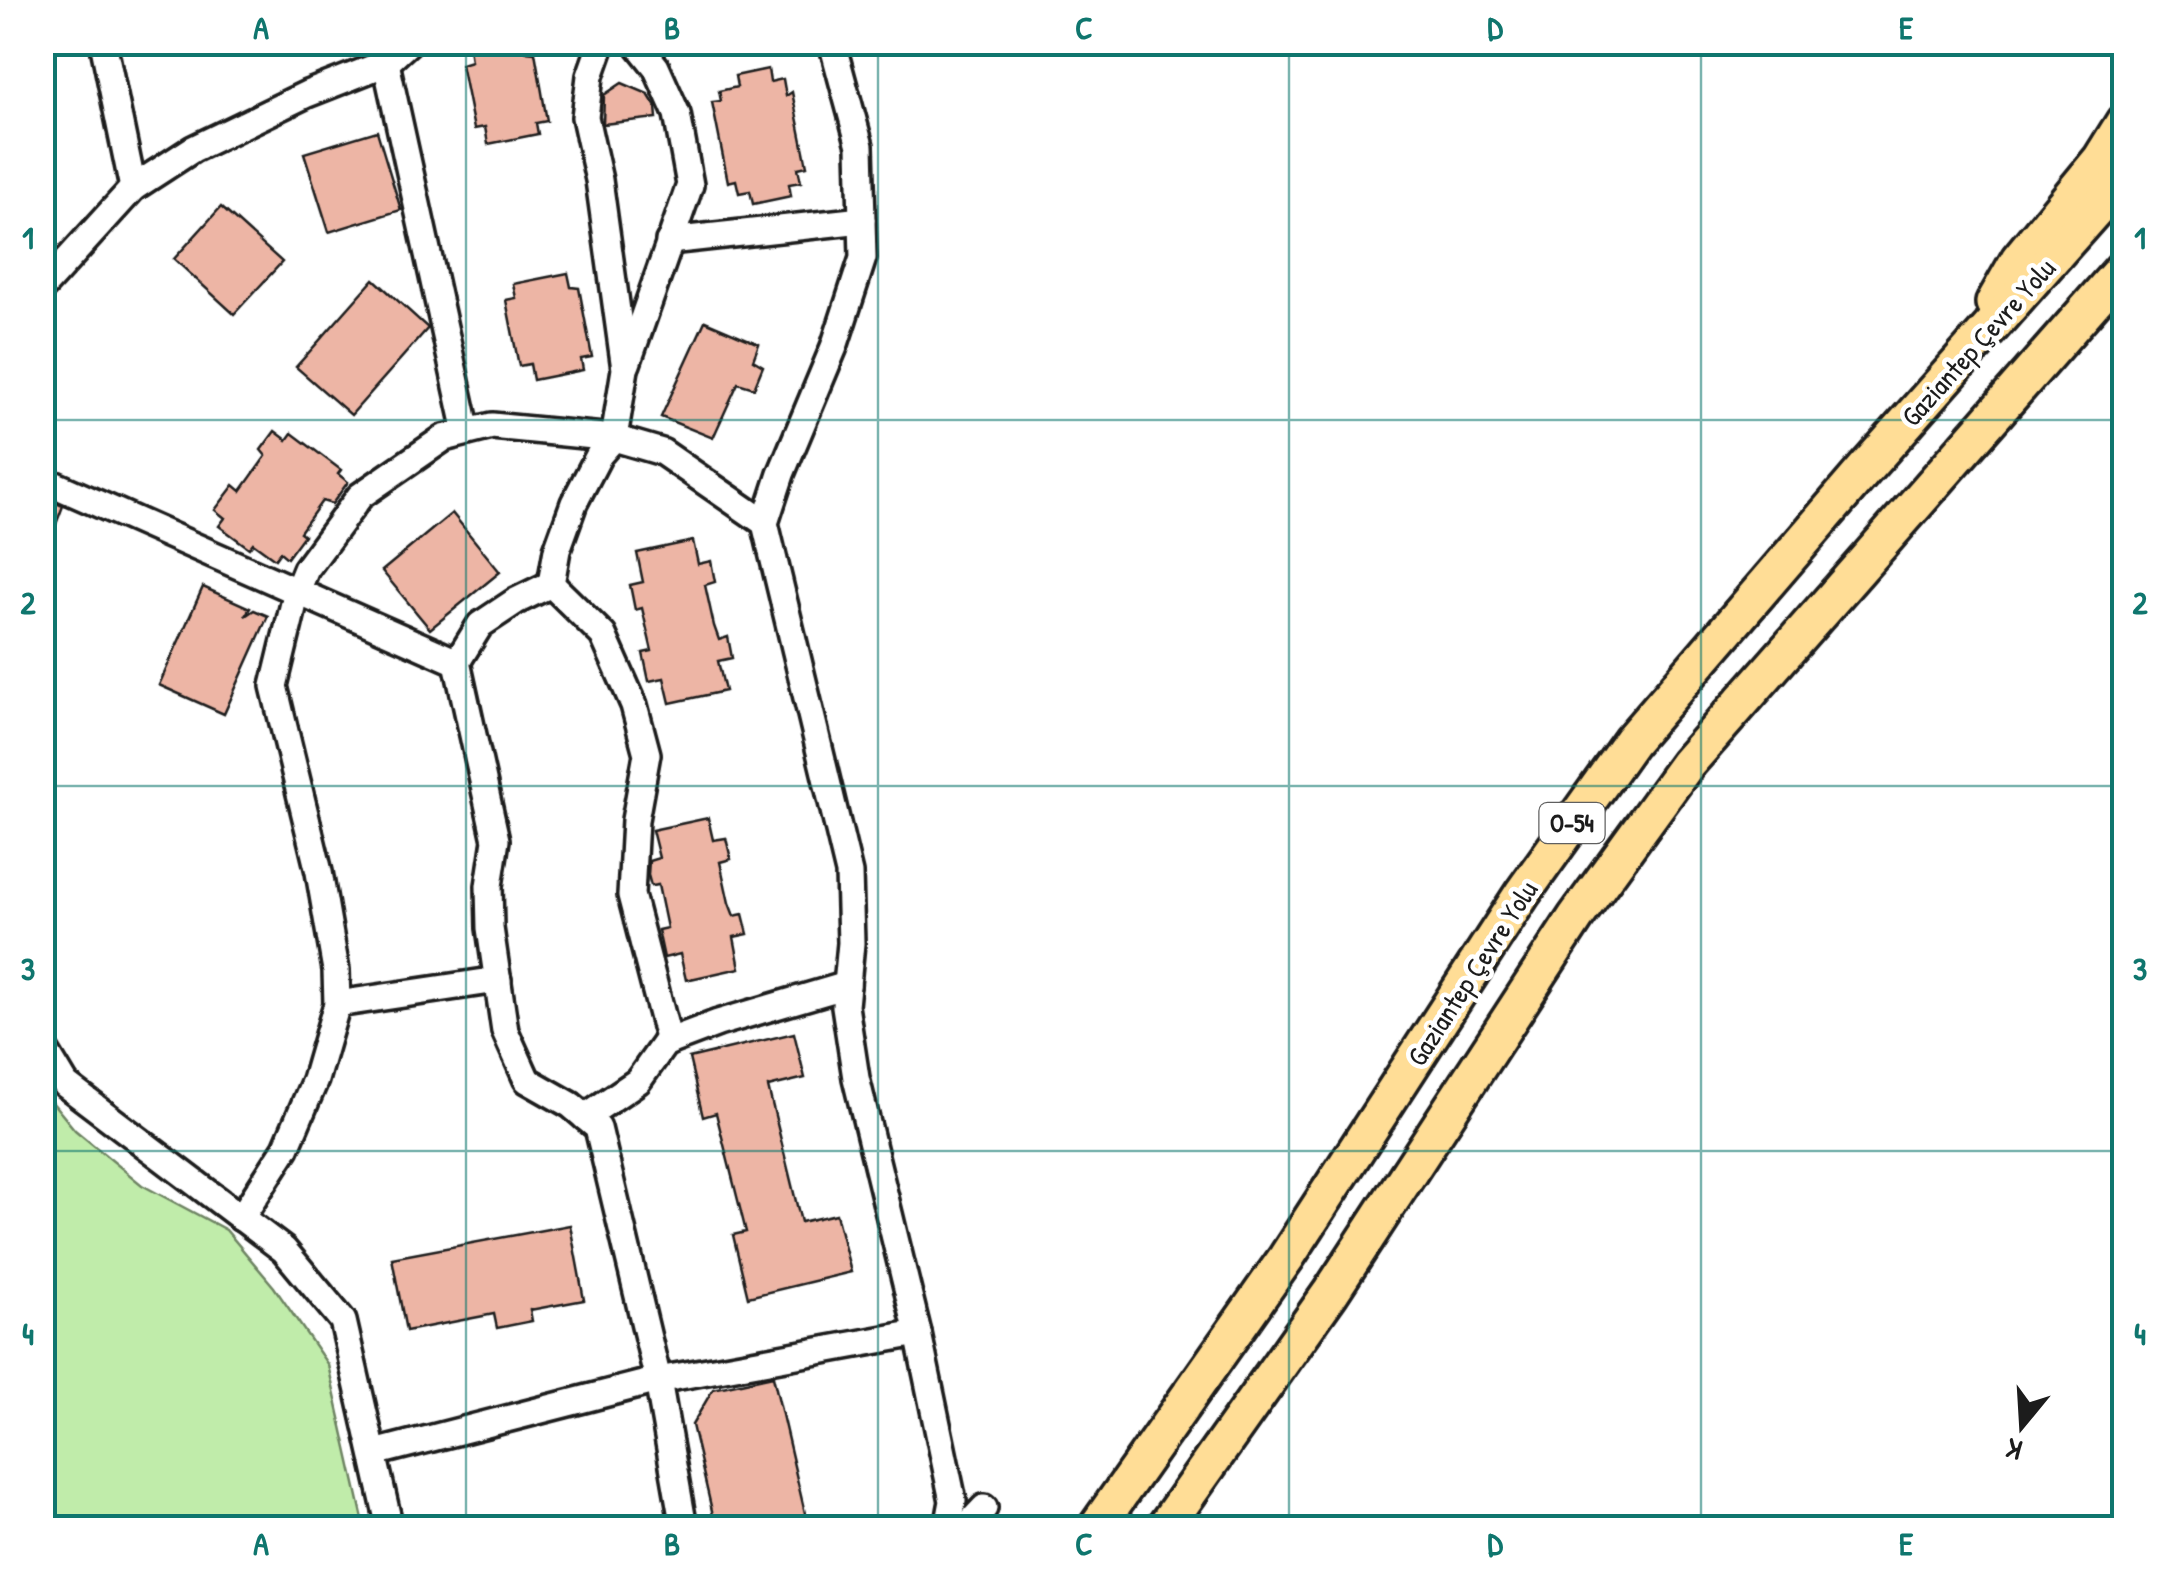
<svg xmlns="http://www.w3.org/2000/svg" width="2167" height="1571" font-family="'Patrick Hand',sans-serif">
  <style>
    .green { fill: #c0ecaa; stroke: #6e8463; stroke-width: 2.5 }
    .building { fill: #edb5a5; stroke: #1c1c1c; stroke-width: 2.5 }
    .lines { fill: none; stroke-linecap: round; stroke-linejoin: round }
    .minor-casing { stroke: #1c1c1c; stroke-width: 32 }
    .highway-casing { stroke: #1c1c1c; stroke-width: 42 }
    .minor { stroke: #fff; stroke-width: 25 }
    .highway { stroke: #ffdd96; stroke-width: 35 }
    .grid { fill: none; stroke: #0f766e; stroke-width: 2.5; stroke-opacity: 0.55 }
    .labels { text-anchor: middle; dominant-baseline: central; stroke-width: 9; stroke-linejoin: round; paint-order: stroke }
    .shield { fill: #fff; stroke: #606060; stroke-width: 2.5 }
    .shield-label { font-size: 25px; font-weight: bold; fill: #1c1c1c }
    .street-label { font-size: 28px; fill: #1c1c1c; stroke: #fff }
    .neatline { fill: none; stroke: #0f766e; stroke-width: 4 }
    .grid-label { font-size: 32px; text-anchor: middle; font-weight: bold; fill: #0f766e }
  </style>
  <rect width="100%" height="100%" fill="#fff"/>
  <filter id="ink" filterUnits="userSpaceOnUse"><feTurbulence type="fractalNoise" baseFrequency=".01" numOctaves="2"/><feDisplacementMap in="SourceGraphic" scale="20" xChannelSelector="R" yChannelSelector="G"/><feConvolveMatrix kernelMatrix="1 2 1 2 8 2 1 2 1" color-interpolation-filters="sRGB"/></filter>
  <g filter="url(#ink)">
    <path class="green" d="M43,1091L75,1130L142,1185L226,1230L274,1287L328,1365L365,1528H43Z"/>
    <g class="building">
      <path d="M495,42H524L526,51L535,52L547,121L536,123L538,134L488,144L485,127L474,129L461,64L471,61L469,48Z"/>
      <path d="M768,69L770,82L783,79L786,96L792,92L807,166L798,168L801,182L789,184L791,196L753,204L750,191L739,193L736,180L728,182L712,102L721,101L719,91L737,87L735,76Z"/>
      <path d="M622,83L648,94L656,107L657,118L603,124L604,95Z"/>
      <path d="M377,131L401,210L329,232L304,153Z"/>
      <path d="M221,207L282,262L234,314L174,259Z"/>
      <path d="M568,273L571,287L579,288L592,357L581,359L583,370L533,380L530,364L519,366L506,300L516,298L513,284Z"/>
      <path d="M374,279L428,328L351,415L296,367Z"/>
      <path d="M705,321L759,344L753,360L763,366L754,388L738,383L713,438L661,417Z"/>
      <path d="M275,431L287,440L292,433L341,470L338,474L348,482L332,504L322,501L300,532L304,535L287,558L280,552L275,559L253,543L249,548L219,526L225,518L215,510L234,485L241,491L266,456L261,450Z"/>
      <path d="M42,497L63,506L44,556H42Z"/>
      <path d="M452,513L500,572L430,629L382,571Z"/>
      <path d="M693,541L698,564L711,561L715,582L705,585L714,626L719,640L728,637L732,658L718,661L725,691L670,703L664,678L649,681L643,653L652,651L642,608L635,610L630,585L643,582L637,553Z"/>
      <path d="M203,587L250,608L245,616L254,610L268,616L224,714L159,685Z"/>
      <path d="M708,818L713,840L726,838L731,859L720,862L729,903L734,916L743,914L748,934L734,937L740,968L686,980L680,954L664,958L658,930L667,928L658,885L651,886L648,875L649,861L659,858L652,830Z"/>
      <path d="M794,1033L805,1078L768,1087L801,1222L836,1214L851,1272L748,1297L733,1235L746,1232L716,1113L703,1117L689,1058Z"/>
      <path d="M570,1225L584,1300L530,1310L532,1321L497,1328L494,1314L406,1331L392,1258Z"/>
      <path d="M773,1376L808,1526L716,1528L692,1425L713,1389Z"/>
    </g>
    <g class="lines">
      <defs>
        <g id="minor">
          <path d="M103,42L133,188"/>
          <path d="M602,42L590,76L585,117L599,180L625,369L614,438L599,455L574,503L557,550L551,584L603,635L634,705L647,754L635,820L631,895L669,1042"/>
          <path d="M829,42L834,50L860,146L863,258L834,347L781,474L765,523L849,873L851,943L845,1006L856,1078L918,1333L953,1501L948,1528"/>
          <path d="M386,63L467,432"/>
          <path d="M669,241L862,220"/>
          <path d="M42,288L133,188L193,149L307,94L386,63L409,42"/>
          <path d="M627,364L690,185L677,114L656,67L636,42"/>
          <path d="M42,479L457,662L496,840L489,886L490,928L505,1031L527,1080L571,1105L598,1128L658,1380L684,1528"/>
          <path d="M457,662L480,625L516,601L551,584"/>
          <path d="M337,1004L498,980"/>
          <path d="M42,1045L66,1085L284,1250L343,1321L390,1528"/>
          <path d="M585,1117L638,1081L665,1043L718,1023L847,985"/>
          <path d="M241,1218L286,1148L315,1080L337,1004L336,970L319,872L274,686L297,591L306,569L360,496L444,438L492,426L614,438L662,452L765,523"/>
          <path d="M374,1453L658,1380L918,1333"/>
          <path d="M965,1528L984,1508"/>
        </g>
        <g id="highway">
          <path d="M1994,303L2019,259L2101,159L2124,122"/>
          <path d="M1096,1528L1286,1258L1522,894L1631,741L1865,469L2124,177"/>
          <path d="M1164,1528L1331,1292L1576,917L1687,764L2124,267"/>
        </g>
      </defs>
      <use href="#minor" class="minor-casing"/>
      <use href="#highway" class="highway-casing"/>
      <use href="#minor" class="minor"/>
      <use href="#highway" class="highway"/>
    </g>
  </g>
  <path class="grid" d="M466,42V1528M878,42V1528M1289,42V1528M1701,42V1528M42,420H2124M42,786H2124M42,1151H2124"/>
  <g class="labels">
    <rect class="shield" x="1539.5" y="803" width="65" height="40" rx="8"/>
    <g class="shield-label">
      <text x="1572" y="823">O-54</text>
    </g>
    <g class="street-label">
      <text transform="translate(1978 342) rotate(-48)">Gaziantep Çevre Yolu</text>
      <text transform="translate(1472 973) rotate(-57)">Gaziantep Çevre Yolu</text>
    </g>
  </g>
  <rect width="2167" height="1571" fill="none" stroke="#fff" stroke-width="110"/>
  <g transform="translate(2022 1426) rotate(198)" stroke="#ffffff" stroke-width="8" paint-order="stroke">
  <path d="M0-8L18 38L0 25L-18 38Z" fill="#1c1c1c"/>
  <text y="-15" font-size="28" font-weight="bold" text-anchor="middle" fill="#1c1c1c">K</text>
  </g>
  <rect x="55" y="55" width="2057" height="1461" class="neatline"/>
  <g class="grid-label">
    <text x="261" y="39">A</text>
    <text x="672" y="39">B</text>
    <text x="1084" y="39">C</text>
    <text x="1495" y="39">D</text>
    <text x="1906" y="39">E</text>
    <text x="28" y="249">1</text>
    <text x="2140" y="249">1</text>
    <text x="28" y="614">2</text>
    <text x="2140" y="614">2</text>
    <text x="28" y="980">3</text>
    <text x="2140" y="980">3</text>
    <text x="28" y="1345">4</text>
    <text x="2140" y="1345">4</text>
    <text x="261" y="1555">A</text>
    <text x="672" y="1555">B</text>
    <text x="1084" y="1555">C</text>
    <text x="1495" y="1555">D</text>
    <text x="1906" y="1555">E</text>
  </g>
</svg>
